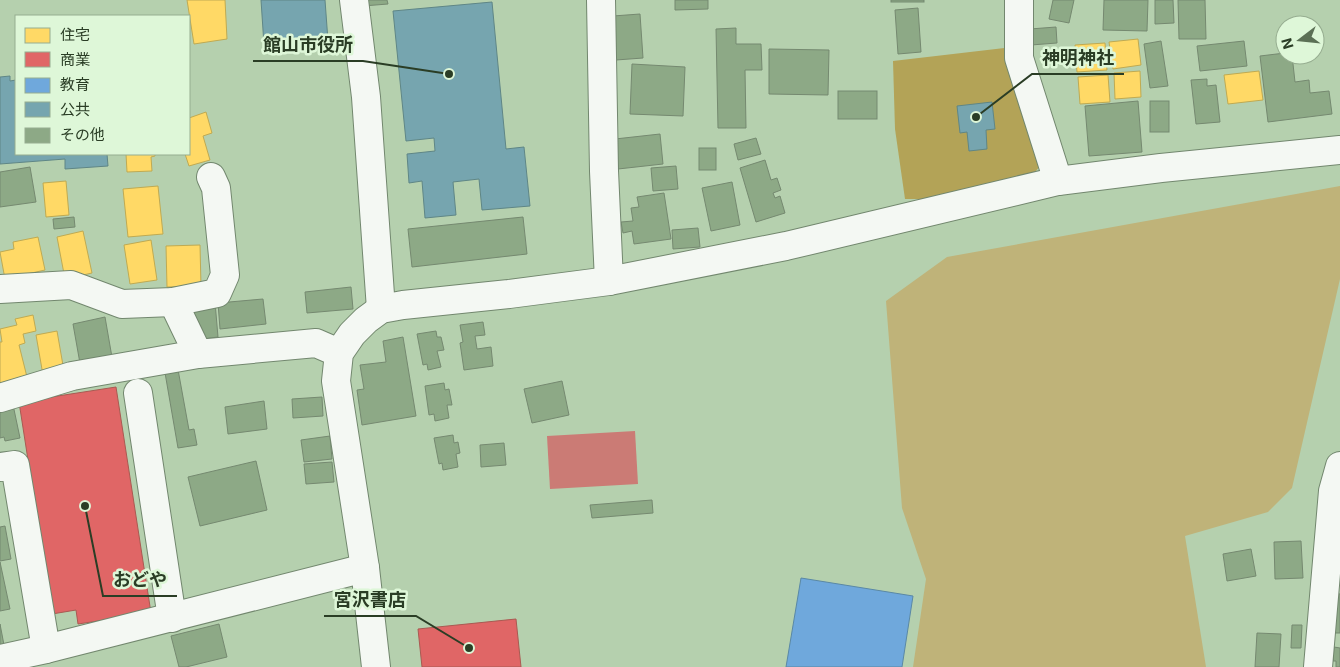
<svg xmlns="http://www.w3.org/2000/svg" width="1340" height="667" font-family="Inter,'Noto Sans JP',sans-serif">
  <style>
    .green { fill: #bfb379 }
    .forest { fill: #b3a357 }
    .water { fill: #cb7b75 }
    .homes { fill: #ffd966; stroke: #bfaa52 }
    .shops { fill: #e06666; stroke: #a95a52 }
    .schools { fill: #6fa8dc; stroke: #5a88a5 }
    .public { fill: #76a5af; stroke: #5f8686 }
    .building { fill: #8da986; stroke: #758970 }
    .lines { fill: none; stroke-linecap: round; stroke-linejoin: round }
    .minor-casing { stroke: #72876e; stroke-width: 30 }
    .minor { stroke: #f4f8f3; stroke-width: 28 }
    .leader { fill: none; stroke: #2a3d25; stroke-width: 2 }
    .callout-dot { fill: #2a3d25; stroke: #def7d8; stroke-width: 2 }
    .callout-label { font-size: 18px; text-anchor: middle; font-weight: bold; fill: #2a3d25; stroke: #def7d8; stroke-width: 5; stroke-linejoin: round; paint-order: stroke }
  </style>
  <rect width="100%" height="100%" fill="#b5d0ae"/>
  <path class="green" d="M1340,186V279L1292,488L1268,512L1185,536L1206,667H913L926,579L902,508L886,301L947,257Z"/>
  <path class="forest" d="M1013,47L1042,164L1034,173L928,199H905L895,129L893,61Z"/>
  <path class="water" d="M635,431L638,484L550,489L547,436Z"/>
  <g class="homes">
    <path d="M187,0H225L227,39L194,44Z"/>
    <path d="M1138,39L1141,65L1113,69L1109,42Z"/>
    <path d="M1105,43L1107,70L1077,72L1075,45Z"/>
    <path d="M1140,71L1141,97L1115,99L1114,73Z"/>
    <path d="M1259,71L1263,100L1228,104L1224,75Z"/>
    <path d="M1108,75L1110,102L1080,104L1078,77Z"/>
    <path d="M206,112L212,133L203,136L210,160L189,166L185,154H189V118Z"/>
    <path d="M126,154H155V156L151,157L152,171L127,172Z"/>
    <path d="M66,181L69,215L46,217L43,183Z"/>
    <path d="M158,186L163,234L128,237L123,189Z"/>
    <path d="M83,231L92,273L65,279L57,237Z"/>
    <path d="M38,237L45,270L5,279L0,252L14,249L13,242Z"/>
    <path d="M151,240L157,280L130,284L124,245Z"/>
    <path d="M200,245L201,286L167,287L166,246Z"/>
    <path d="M33,315L36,331L23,334L25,343L19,345L28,381L0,388V342H2L0,329L17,325L15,319Z"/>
    <path d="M57,331L64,371L43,375L36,335Z"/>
  </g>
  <g class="shops">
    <path d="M116,387L151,613L78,624L76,610L52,614L19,402Z"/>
    <path d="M516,619L521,667H422L418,629Z"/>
  </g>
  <path class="schools" d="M801,578L913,596L902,667H786Z"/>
  <g class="public">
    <path d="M261,0H325L328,41L264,45Z"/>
    <path d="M492,2L506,149L524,147L530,206L482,210L479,179L453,182L456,215L425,218L422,181L409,183L407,154L435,151L434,138L406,141L393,11Z"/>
    <path d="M10,76V81L16,80V154H107L108,166L65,169V159L0,164V77Z"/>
    <path d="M992,102L995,129L986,130L987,149L969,151L967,132L960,133L957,106Z"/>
  </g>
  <g class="building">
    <path d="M362,0H387L388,4L363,6Z"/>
    <path d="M675,0H708V9L675,10Z"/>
    <rect x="891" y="0" width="33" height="2"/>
    <path d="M1053,0H1074L1069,23L1049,19Z"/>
    <path d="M1104,0H1148L1147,31L1103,30Z"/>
    <path d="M1155,0H1173L1174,23L1155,24Z"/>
    <path d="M1178,0H1205L1206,39H1179Z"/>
    <path d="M918,8L921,52L898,54L895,10Z"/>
    <path d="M640,14L643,58L616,60L613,16Z"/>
    <path d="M1056,27L1057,43L1031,45L1030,29Z"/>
    <path d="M736,28V44H761L762,70H745L746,128H718L716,29Z"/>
    <path d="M1161,41L1168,86L1150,88L1144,44Z"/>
    <path d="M1244,41L1247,66L1200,71L1197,46Z"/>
    <path d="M769,49L829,50L828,95L769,94Z"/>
    <path d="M1285,53V55H1292L1295,82L1309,80L1310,93L1329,91L1332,114L1268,122L1260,56Z"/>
    <path d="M632,64L685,67L683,116L630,114Z"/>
    <path d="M1207,79V86L1216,85L1220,122L1196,124L1191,80Z"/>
    <rect x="838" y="91" width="39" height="28"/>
    <path d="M1138,101L1142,152L1089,156L1085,106Z"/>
    <rect x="1150" y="101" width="19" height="31"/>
    <path d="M660,134L663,164L618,169L615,139Z"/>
    <path d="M756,138L761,154L738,160L734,144Z"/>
    <rect x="699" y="148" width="17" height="22"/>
    <path d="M765,160L771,180L777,178L781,190L773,193L775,198L780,196L785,213L756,222L740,168Z"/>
    <path d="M676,166L678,189L653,191L651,168Z"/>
    <path d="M30,167L36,202L0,207V172Z"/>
    <path d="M732,182L740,225L711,231L702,188Z"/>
    <path d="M664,193L671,239L634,244L632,231L623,233L621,222L633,221L631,208L639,207L637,197Z"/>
    <path d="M74,217L75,227L54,229L53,219Z"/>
    <path d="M523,217L527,254L412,267L408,229Z"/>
    <path d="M698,228L700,247L673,249L672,230Z"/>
    <path d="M351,287L353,309L307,313L305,292Z"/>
    <path d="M263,299L266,324L220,329L218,303Z"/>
    <path d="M215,302L218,337L195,340L191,305Z"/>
    <path d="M105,317L113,363L81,369L73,324Z"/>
    <path d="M483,322L485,335L475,336L477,349L491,347L493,366L464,370L460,343L463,342L460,325Z"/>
    <path d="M436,331L437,337H441L444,350L437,351L441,367L428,370L427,364L423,365L417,334Z"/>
    <path d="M403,337L416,416L362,425L357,390L364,389L360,365L386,362L383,341Z"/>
    <path d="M177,364L189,430L194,429L197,445L178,448L164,367Z"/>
    <path d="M562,381L569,415L532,423L524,389Z"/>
    <path d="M444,383L445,390L449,389L452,405H447L449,418L435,421L434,414L429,415L425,386Z"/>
    <path d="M322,397L323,416L293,418L292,399Z"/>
    <path d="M12,400L20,438L5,441L4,437L0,438V403Z"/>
    <path d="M264,401L267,429L228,434L225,407Z"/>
    <path d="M453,435L454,443L458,442L460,453L456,454L458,467L443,470L442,463L439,464L434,438Z"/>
    <path d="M330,436L332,459L304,462L301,440Z"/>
    <path d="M504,443L506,465L481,467L480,445Z"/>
    <path d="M256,461L267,510L200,526L188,477Z"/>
    <path d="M332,462L334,482L306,484L304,464Z"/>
    <path d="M652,500L653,513L592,518L590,505Z"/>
    <path d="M5,526L11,559L0,561V527Z"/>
    <path d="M1301,541L1303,578L1275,579L1274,542Z"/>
    <path d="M1251,549L1256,576L1227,581L1223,554Z"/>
    <path d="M0,562L10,609L0,611Z"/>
    <path d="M1335,593L1340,594V633H1331Z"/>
    <path d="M0,624L4,645L0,646Z"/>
    <path d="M219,624L227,657L186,667H179L171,636Z"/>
    <path d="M1292,625H1302L1301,648H1291Z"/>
    <path d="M1257,633L1281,634L1279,667H1255Z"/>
    <path d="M1334,647L1340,648V667H1336V661H1333Z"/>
  </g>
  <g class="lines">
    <defs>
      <g id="minor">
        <path d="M354,0L366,97L381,309"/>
        <path d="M601,0L604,171L609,281"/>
        <path d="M1019,0V58L1058,181"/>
        <path d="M0,289L71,285L122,304L173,302L217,293L225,275L216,188L211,177"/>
        <path d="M173,302L198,354L316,343L339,353"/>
        <path d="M138,393L172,618"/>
        <path d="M0,398L72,376L198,354"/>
        <path d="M0,467L15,465L46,649"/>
        <path d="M0,659L46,649L365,568"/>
        <path d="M376,667L365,568L336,381L339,353L352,334L366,320L381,309L403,305L509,294L609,281L786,246L1058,181L1161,168L1340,150"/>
        <path d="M1318,667L1333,491L1340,466"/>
      </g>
    </defs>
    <use href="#minor" class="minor-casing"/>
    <use href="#minor" class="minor"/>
  </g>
  <path class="leader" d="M449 74L363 61H253M976 117L1032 74H1124M85 506L103 596H177M469 648L416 616H324"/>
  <g class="callout-dot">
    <circle cx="449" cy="74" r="5"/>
    <circle cx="976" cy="117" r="5"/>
    <circle cx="85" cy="506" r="5"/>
    <circle cx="469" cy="648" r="5"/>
  </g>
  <g class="callout-label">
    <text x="308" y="51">館山市役所</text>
    <text x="1078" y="64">神明神社</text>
    <text x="140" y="586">おどや</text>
    <text x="370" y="606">宮沢書店</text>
  </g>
  <rect x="15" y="15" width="175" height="140" fill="#def7d8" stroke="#96ad90"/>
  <rect x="25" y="28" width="25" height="15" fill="#ffd966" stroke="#96ad90"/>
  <text x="60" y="40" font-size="15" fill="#2a3d25">住宅</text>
  <rect x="25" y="52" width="25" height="15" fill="#e06666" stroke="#96ad90"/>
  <text x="60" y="65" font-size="15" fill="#2a3d25">商業</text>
  <rect x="25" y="78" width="25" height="15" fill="#6fa8dc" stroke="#96ad90"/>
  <text x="60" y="90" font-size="15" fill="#2a3d25">教育</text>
  <rect x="25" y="102" width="25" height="15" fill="#76a5af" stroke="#96ad90"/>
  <text x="60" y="115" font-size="15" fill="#2a3d25">公共</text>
  <rect x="25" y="128" width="25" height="15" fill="#8da986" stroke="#96ad90"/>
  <text x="60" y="140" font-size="15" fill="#2a3d25">その他</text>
  <g transform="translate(1300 40) rotate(254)"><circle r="24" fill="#def7d8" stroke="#96ad90"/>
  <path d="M0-4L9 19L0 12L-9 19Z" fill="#5b7055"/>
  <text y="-8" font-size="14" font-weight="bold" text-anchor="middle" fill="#2a3d25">N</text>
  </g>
</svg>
